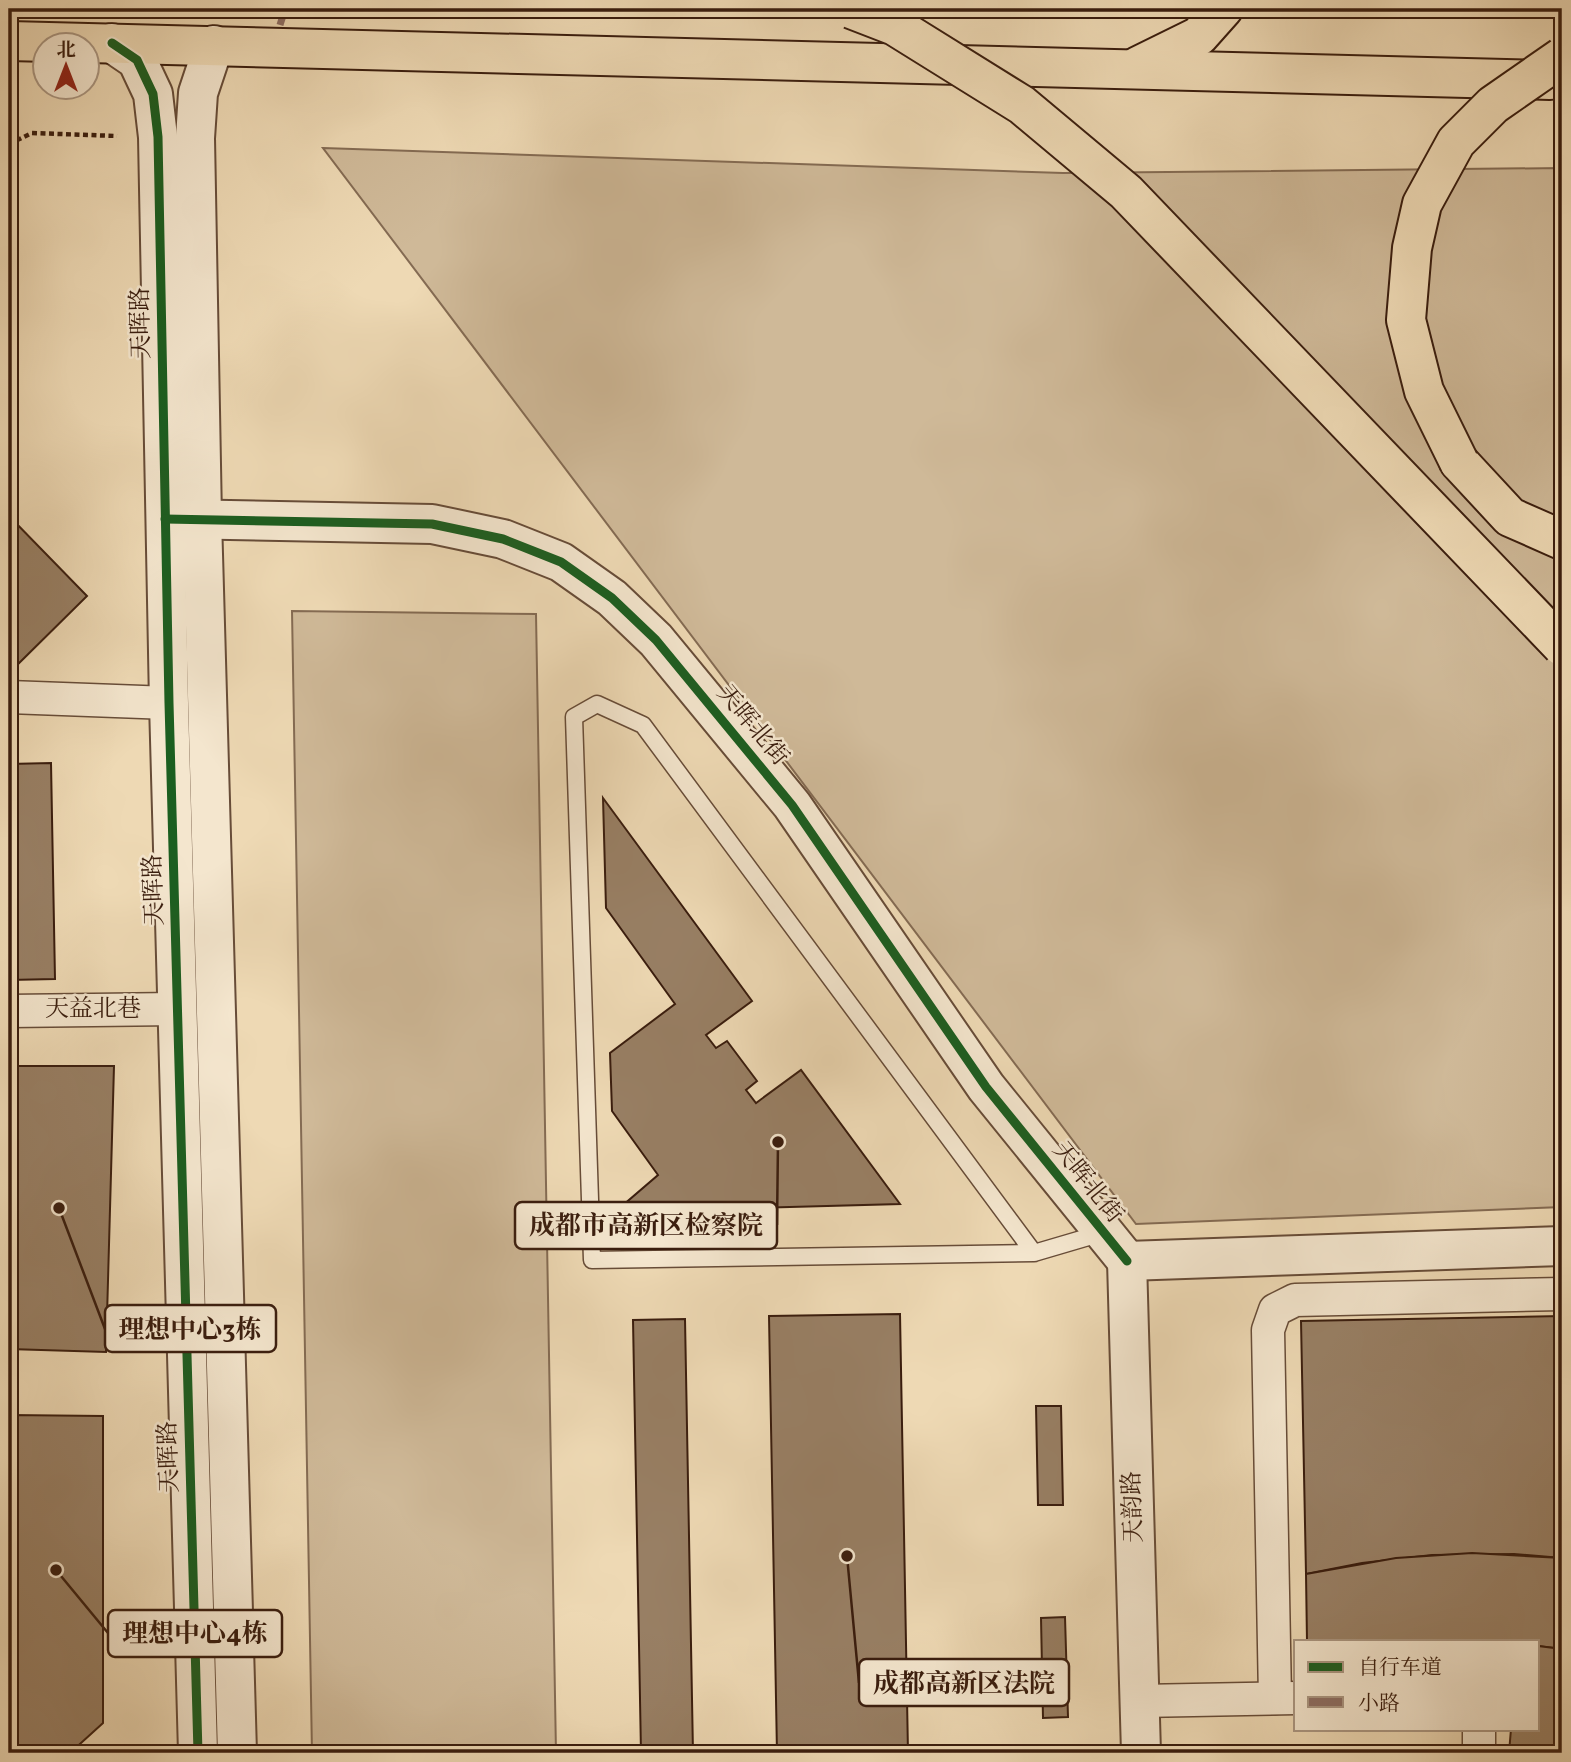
<svg xmlns="http://www.w3.org/2000/svg" width="1571" height="1762" font-family="Vollkorn,'Noto Serif SC',serif">
  <style>
    .green { fill: #cfb998; stroke: #846b53; stroke-width: 2 }
    .building { fill: #987f64; stroke: #3a1d0e; stroke-width: 2 }
    .lines { fill: none; stroke-linecap: round; stroke-linejoin: round }
    .service-casing { stroke: #674c38; stroke-width: 19 }
    .minor-casing { stroke: #674c38; stroke-width: 35 }
    .tertiary-casing { stroke: #674c38; stroke-width: 42 }
    .primary-casing { stroke: #3a1d0e; stroke-width: 42 }
    .trunk-casing { stroke: #3a1d0e; stroke-width: 42 }
    .path { stroke: #3a1d0e; stroke-width: 4.5; stroke-dasharray: 5 3.5; stroke-linecap: butt }
    .service { stroke: #f4e6ce; stroke-width: 16 }
    .minor { stroke: #f4e6ce; stroke-width: 32 }
    .tertiary { stroke: #f4e6ce; stroke-width: 38 }
    .primary { stroke: #eed9b4; stroke-width: 38 }
    .trunk { stroke: #eed9b4; stroke-width: 38 }
    .trunk-bridge-casing { stroke: #3a1d0e; stroke-width: 42; stroke-linecap: butt }
    .trunk-bridge { stroke: #eed9b4; stroke-width: 38 }
    .quiet { stroke: #8d6e63; stroke-width: 7; stroke-dasharray: 14 7; stroke-linecap: butt }
    .cycleway-casing { stroke: #f4e6ce; stroke-width: 13 }
    .cycleway { stroke: #1b5e20; stroke-width: 9 }
    .labels { text-anchor: middle; dominant-baseline: central; stroke-width: 5; stroke-linejoin: round; paint-order: stroke }
    .street-label { font-size: 24px; fill: #3a1d0e; stroke: #f4e6ce }
    .leader { fill: none; stroke: #3a1d0e; stroke-width: 2.5 }
    .callout-dot { fill: #3a1d0e; stroke: #f4e6ce; stroke-width: 2.5 }
    .callout { fill: #f4e6ce; stroke: #3a1d0e; stroke-width: 2.5 }
    .callout-label { font-size: 26px; text-anchor: middle; font-weight: bold; fill: #3a1d0e }
  </style>
  <rect width="100%" height="100%" fill="#eed9b4"/>
  <filter id="stains"><feTurbulence type="fractalNoise" baseFrequency=".00286" numOctaves="4"/><feColorMatrix values="0 0 0 0 .2 0 0 0 0 .09 0 0 0 0 .02 0 0 0 .5 -.17"/></filter>
  <radialGradient id="worn" r=".72"><stop offset=".6" stop-color="#630" stop-opacity="0"/><stop offset="1" stop-color="#630" stop-opacity=".3"/></radialGradient>
  <g class="green">
    <path d="M323,148L1063,173L1562,168V1207L1136,1224Z"/>
    <path d="M292,611L536,614L556,1753H312Z"/>
  </g>
  <g class="building">
    <path d="M9,516L87,596L9,673Z"/>
    <path d="M51,763L55,979L9,980V764Z"/>
    <path d="M603,798L752,1001L706,1035L716,1048L727,1041L757,1081L746,1090L756,1103L801,1070L900,1204L615,1212L658,1175L612,1111L610,1053L675,1004L606,908Z"/>
    <path d="M9,1066H114L106,1352L9,1349Z"/>
    <path d="M900,1314L908,1753H777L769,1316Z"/>
    <path d="M1562,1316V1558L1514,1554L1432,1555L1362,1563L1306,1574L1301,1321Z"/>
    <path d="M685,1319L693,1753H641L633,1320Z"/>
    <path d="M1036,1406H1061L1063,1505H1038Z"/>
    <path d="M9,1415L103,1416V1723L70,1753H9Z"/>
    <path d="M1472,1553L1562,1558V1649L1538,1646V1641H1307L1306,1574L1396,1558Z"/>
    <path d="M1065,1617L1068,1717L1043,1718L1041,1618Z"/>
    <path d="M1538,1646L1562,1649V1753H1509L1511,1729H1538Z"/>
  </g>
  <g class="lines">
    <defs>
      <path id="service" d="M1034,1253L643,725L597,704L574,717L592,1260L1034,1253L1102,1233"/>
      <g id="minor">
        <path d="M9,697L169,703"/>
        <path d="M9,1011L177,1009"/>
        <path d="M1275,1698L1268,1330L1275,1310L1295,1300L1562,1294"/>
        <path d="M1140,1701L1296,1698"/>
        <path d="M1479,1729V1753"/>
      </g>
      <g id="tertiary">
        <path d="M112,43L137,60L153,94L158,137L169,703L198,1753"/>
        <path d="M214,45L198,93L195,138L202,519L237,1753"/>
        <path d="M177,519L432,524L503,539L561,562L612,598L656,640L792,805L986,1087L1127,1261"/>
        <path d="M1127,1261L1141,1753"/>
        <path d="M1127,1261L1562,1246"/>
      </g>
      <g id="primary">
        <path d="M9,41L1550,80"/>
        <path d="M1138,66L1199,36L1223,9"/>
      </g>
      <path id="trunk" d="M1459,462L1510,517L1562,540"/>
    </defs>
    <use href="#service" class="service-casing"/>
    <use href="#minor" class="minor-casing"/>
    <use href="#tertiary" class="tertiary-casing"/>
    <use href="#primary" class="primary-casing"/>
    <use href="#trunk" class="trunk-casing"/>
    <path class="path" d="M9,144L32,133L117,136"/>
    <use href="#service" class="service"/>
    <use href="#minor" class="minor"/>
    <use href="#tertiary" class="tertiary"/>
    <use href="#primary" class="primary"/>
    <use href="#trunk" class="trunk"/>
    <defs>
      <g id="trunk-bridge">
        <path d="M851,9L895,26L1022,105L1126,192L1562,646"/>
        <path d="M1459,462L1424,391L1406,320L1412,248L1422,204L1456,142L1493,105L1562,57"/>
      </g>
    </defs>
    <use href="#trunk-bridge" class="trunk-bridge-casing"/>
    <use href="#trunk-bridge" class="trunk-bridge"/>
    <path class="quiet" d="M280,25L285,9"/>
    <defs>
      <g id="cycleway">
        <path d="M112,43L137,60L153,94L158,137L169,703L198,1753"/>
        <path d="M165,519L432,524L503,539L561,562L612,598L656,640L792,805L986,1087L1127,1261"/>
      </g>
    </defs>
    <use href="#cycleway" class="cycleway-casing"/>
    <use href="#cycleway" class="cycleway"/>
  </g>
  <g class="labels">
    <g class="street-label">
      <text transform="translate(142 323) rotate(-91)">天晖路</text>
      <text transform="translate(752 726) rotate(50)">天晖北街</text>
      <text transform="translate(155 890) rotate(-92)">天晖路</text>
      <text x="93" y="1010">天益北巷</text>
      <text transform="translate(1087 1183) rotate(51)">天晖北街</text>
      <text transform="translate(170 1457) rotate(-92)">天晖路</text>
      <text transform="translate(1134 1507) rotate(-92)">天韵路</text>
    </g>
  </g>
  <path class="leader" d="M778 1142L777 1225M59 1208L105 1329M56 1570L108 1633M847 1556L859 1683"/>
  <g class="callout-dot">
    <circle cx="778" cy="1142" r="7"/>
    <circle cx="59" cy="1208" r="7"/>
    <circle cx="56" cy="1570" r="7"/>
    <circle cx="847" cy="1556" r="7"/>
  </g>
  <g class="callout">
    <rect x="515" y="1202" width="262" height="47" rx="7"/>
    <rect x="105" y="1305" width="171" height="47" rx="7"/>
    <rect x="108" y="1610" width="174" height="47" rx="7"/>
    <rect x="859" y="1659" width="210" height="47" rx="7"/>
  </g>
  <g class="callout-label">
    <text x="646" y="1234">成都市高新区检察院</text>
    <text x="190" y="1338">理想中心3栋</text>
    <text x="195" y="1642">理想中心4栋</text>
    <text x="964" y="1692">成都高新区法院</text>
  </g>
  <rect width="1571" height="1762" fill="none" stroke="#eed9b4" stroke-width="35"/>
  <rect x="10" y="10" width="1550" height="1741" fill="none" stroke="#3a1d0e" stroke-width="3.5"/>
  <rect x="18" y="18" width="1536" height="1727" fill="none" stroke="#3a1d0e" stroke-width="2"/>
  <rect x="1294" y="1640" width="245" height="91" fill="#f4e6ce" stroke="#aa9681" stroke-width="2"/>
  <rect x="1308" y="1662" width="35" height="10" fill="#1b5e20" stroke="#aa9681" stroke-width="2"/>
  <text x="1358" y="1674" font-size="21" fill="#3a1d0e">自行车道</text>
  <rect x="1308" y="1697" width="35" height="10" fill="#8d6e63" stroke="#aa9681" stroke-width="2"/>
  <text x="1358" y="1710" font-size="21" fill="#3a1d0e">小路</text>
  <g transform="translate(66 66)"><circle r="33" fill="#f4e6ce" stroke="#aa9681" stroke-width="2"/>
  <path d="M0-5L12 26L0 18L-12 26Z" fill="#8f2418"/>
  <text y="-10" font-size="19" font-weight="bold" text-anchor="middle" fill="#3a1d0e">北</text>
  </g>
  <rect width="100%" height="100%" filter="url(#stains)"/>
  <rect width="100%" height="100%" fill="url(#worn)"/>
</svg>
